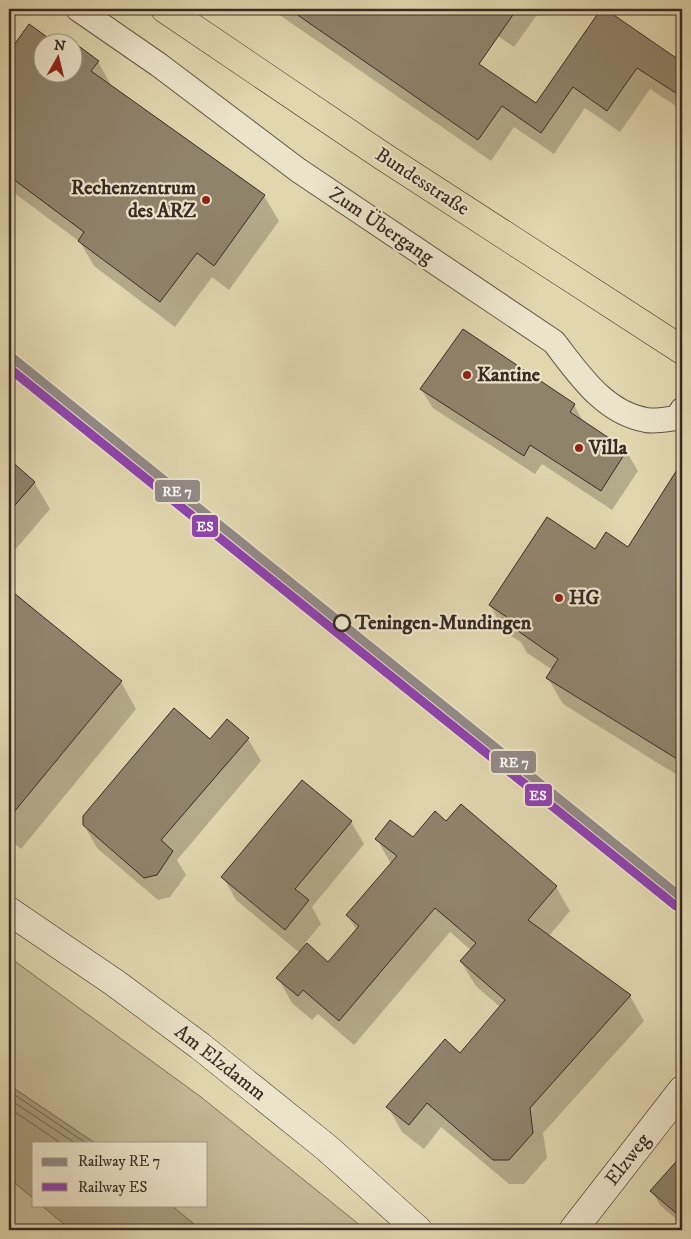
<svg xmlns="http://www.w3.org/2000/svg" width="691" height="1239" font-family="'IM FELL DW Pica',serif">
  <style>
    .green { fill: #c4b997; stroke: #7e725e }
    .water { fill: #a89c7f; stroke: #7c6e5b }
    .shadow { fill: #0003 }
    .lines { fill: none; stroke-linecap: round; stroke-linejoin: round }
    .shore { stroke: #706352; stroke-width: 1 }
    .building { fill: #90836c; stroke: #392a24 }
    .street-casing { stroke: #635546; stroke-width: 26 }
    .secondary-casing { stroke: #392a24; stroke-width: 29 }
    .primary-casing { stroke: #392a24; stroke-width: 29 }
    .street { stroke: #ece4ca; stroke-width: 24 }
    .secondary { stroke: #ece4ca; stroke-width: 28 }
    .primary { stroke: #e1d6ae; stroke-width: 28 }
    .rail-1-casing { stroke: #ece4ca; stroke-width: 12 }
    .rail-2-casing { stroke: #ece4ca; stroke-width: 12 }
    .rail-1 { stroke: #928a87; stroke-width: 9 }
    .rail-2 { stroke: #8e44ad; stroke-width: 9 }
    .poi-dot { fill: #8f2418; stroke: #ece4ca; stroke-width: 2 }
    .stop-dot { fill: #ece4ca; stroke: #392a24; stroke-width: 2.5 }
    .labels { text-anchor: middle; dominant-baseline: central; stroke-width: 4.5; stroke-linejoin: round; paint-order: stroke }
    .street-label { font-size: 20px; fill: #392a24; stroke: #ece4ca }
    .poi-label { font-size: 20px; font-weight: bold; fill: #392a24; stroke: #ece4ca; text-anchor: start }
    .stop-label { font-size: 20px; font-weight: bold; fill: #392a24; stroke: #ece4ca; text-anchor: start }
    .line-badge { stroke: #ece4ca; stroke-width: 2 }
    .badge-label { font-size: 14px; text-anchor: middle; font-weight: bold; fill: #fff }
  </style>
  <rect width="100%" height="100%" fill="#e1d6ae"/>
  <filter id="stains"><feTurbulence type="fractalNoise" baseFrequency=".004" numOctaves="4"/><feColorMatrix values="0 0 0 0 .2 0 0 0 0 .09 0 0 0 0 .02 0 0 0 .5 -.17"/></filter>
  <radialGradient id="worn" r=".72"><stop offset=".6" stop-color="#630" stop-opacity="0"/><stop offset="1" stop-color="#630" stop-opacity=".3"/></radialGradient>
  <g class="green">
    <path d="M9,957L201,1097L366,1230H201L171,1205H206V1143H95L9,1085Z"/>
    <path d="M9,1178L34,1199V1205H41L71,1230H9Z"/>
  </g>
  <g class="water">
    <path d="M9,1085L95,1143H34V1199L9,1178Z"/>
    <path d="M41,1205H171L201,1230H71Z"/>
  </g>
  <g class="shadow">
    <path d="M271,9H396L536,105L603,9L676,60L679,55L682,58V110L650,89L620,132L585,108L554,154L514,127L491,161Z"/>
    <path d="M459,9H541L514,47Z"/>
    <path d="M29,26L52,42H42V72H72L98,62L112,87L264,196L279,221L229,290L212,277L175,327L94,266L80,242L9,189V56Z"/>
    <path d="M421,389L574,405L584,423L626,451L638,471L612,510L542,464L535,474L433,408Z"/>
    <path d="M9,461L34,482L50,509L9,557Z"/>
    <path d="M672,480L682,486V778L563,704L548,678L553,670L527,653L521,642L505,632L490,605L595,551L629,549Z"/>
    <path d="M9,590L121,682L136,709L21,849L9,839Z"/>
    <path d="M248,739L261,761L177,860L186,875L170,897L158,900L97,848L84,825L210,740Z"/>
    <path d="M351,822L364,844L312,907L321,924L305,943L329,964L357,931L347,915L391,864L377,839H413L447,823L556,887L570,911L548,937L630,996L644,1021L543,1133L547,1158L524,1184H509L441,1127L424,1149L402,1132L388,1107L460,1055L500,1007L476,986L461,962L471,950L450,932L354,1045L318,1014L312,1020L292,1003L278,978L300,953L236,900L223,877Z"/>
    <path d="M682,1157V1224L660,1205L652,1191Z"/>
  </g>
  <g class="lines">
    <g class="shore">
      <path d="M9,1091L86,1143"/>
      <path d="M9,1099L75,1143"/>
      <path d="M9,1108L61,1143"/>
    </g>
  </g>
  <g class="building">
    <path d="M289,9H517L479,64L536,103L601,9H605L682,62V97L637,68L607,111L573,87L541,133L502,106L478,140Z"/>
    <path d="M29,24L54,42H42V72H72V41L99,61L91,71L265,195L214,266L197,253L160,302L78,241L84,232L9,176V52Z"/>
    <path d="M463,329L575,404L570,412L627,450L601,491L530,445L524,456L420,389Z"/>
    <path d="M9,459L35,482L9,512Z"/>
    <path d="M682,462V762L546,678L558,659L511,626L514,622L489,605L547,517L595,549L606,532L628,547Z"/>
    <path d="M9,589L122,681L9,818Z"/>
    <path d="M174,708L210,739L227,719L249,738L161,840L173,851L157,875L144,878L83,825V816Z"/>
    <path d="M302,780L352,821L295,889L309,900L285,930L221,877Z"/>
    <path d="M461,804L557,886L528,920L631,995L530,1108L533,1133L509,1160H493L427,1103L409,1125L386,1107L445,1039L460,1053L505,1000L460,961L476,943L435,908L339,1021L303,990L298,996L276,978L307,943L328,962L359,926L346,915L397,856L375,839L390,820L413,837L435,811L446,821Z"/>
    <path d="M682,1155V1218L650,1191Z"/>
  </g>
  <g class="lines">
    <defs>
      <path id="street" d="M78,9L159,65L298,170L554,342C578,373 604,413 646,420C655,422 668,419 677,418L682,410"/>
      <g id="secondary">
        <path d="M9,911L115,983L200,1046L327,1148L418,1230"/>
        <path d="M573,1230L682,1090"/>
      </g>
      <path id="primary" d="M165,9L381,155L682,350"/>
    </defs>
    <use href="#street" class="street-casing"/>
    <use href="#secondary" class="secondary-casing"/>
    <use href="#primary" class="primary-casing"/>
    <use href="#street" class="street"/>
    <use href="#secondary" class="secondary"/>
    <use href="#primary" class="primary"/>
    <defs>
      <path id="rail-1" d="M9,355L682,898"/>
      <path id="rail-2" d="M9,368L676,906"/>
    </defs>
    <use href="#rail-1" class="rail-1-casing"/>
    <use href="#rail-2" class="rail-2-casing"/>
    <use href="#rail-1" class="rail-1"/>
    <use href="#rail-2" class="rail-2"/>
  </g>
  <g class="poi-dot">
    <circle cx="206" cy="200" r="5"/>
    <circle cx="467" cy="375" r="5"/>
    <circle cx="579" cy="448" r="5"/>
    <circle cx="559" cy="598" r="5"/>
  </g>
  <circle class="stop-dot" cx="342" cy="623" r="8"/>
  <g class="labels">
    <g class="street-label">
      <text transform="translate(422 182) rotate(33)">Bundesstraße</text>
      <text transform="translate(381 226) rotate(34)">Zum Übergang</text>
      <text transform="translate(220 1063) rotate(38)">Am Elzdamm</text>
      <text transform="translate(628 1160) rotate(-52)">Elzweg</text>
    </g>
    <g class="poi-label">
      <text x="196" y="188" text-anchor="end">Rechenzentrum<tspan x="196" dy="23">des ARZ</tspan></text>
      <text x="477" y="375">Kantine</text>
      <text x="589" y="448">Villa</text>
      <text x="569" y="598">HG</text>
    </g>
    <g class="stop-label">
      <text x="355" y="623">Teningen-Mundingen</text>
    </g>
  </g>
  <g class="line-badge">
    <rect x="154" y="479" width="47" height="24" rx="5" fill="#928a87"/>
    <rect x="191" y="514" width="28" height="24" rx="5" fill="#8e44ad"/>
    <rect x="490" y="750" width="47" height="24" rx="5" fill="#928a87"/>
    <rect x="524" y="783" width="29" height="24" rx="5" fill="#8e44ad"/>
  </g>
  <g class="badge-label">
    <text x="177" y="496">RE 7</text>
    <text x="205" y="531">ES</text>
    <text x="514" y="767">RE 7</text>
    <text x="538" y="800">ES</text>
  </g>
  <rect width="691" height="1239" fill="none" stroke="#e1d6ae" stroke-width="30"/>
  <rect x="10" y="10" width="671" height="1219" fill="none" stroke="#392a24" stroke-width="2.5"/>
  <rect x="15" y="15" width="661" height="1209" fill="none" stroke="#392a24"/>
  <rect x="32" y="1142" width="175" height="65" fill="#ece4ca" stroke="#a49a88"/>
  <rect x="42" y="1158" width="25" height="8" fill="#928a87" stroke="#a49a88"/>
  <text x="78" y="1166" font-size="15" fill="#392a24">Railway RE 7</text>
  <rect x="42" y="1183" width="25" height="8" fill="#8e44ad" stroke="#a49a88"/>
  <text x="78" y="1192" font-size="15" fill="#392a24">Railway ES</text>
  <g transform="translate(58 58) rotate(8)"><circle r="24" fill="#ece4ca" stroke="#a49a88"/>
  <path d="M0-4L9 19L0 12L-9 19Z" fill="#8f2418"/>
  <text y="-8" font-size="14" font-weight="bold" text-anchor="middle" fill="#392a24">N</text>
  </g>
  <rect width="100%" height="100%" filter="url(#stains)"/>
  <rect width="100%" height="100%" fill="url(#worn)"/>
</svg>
